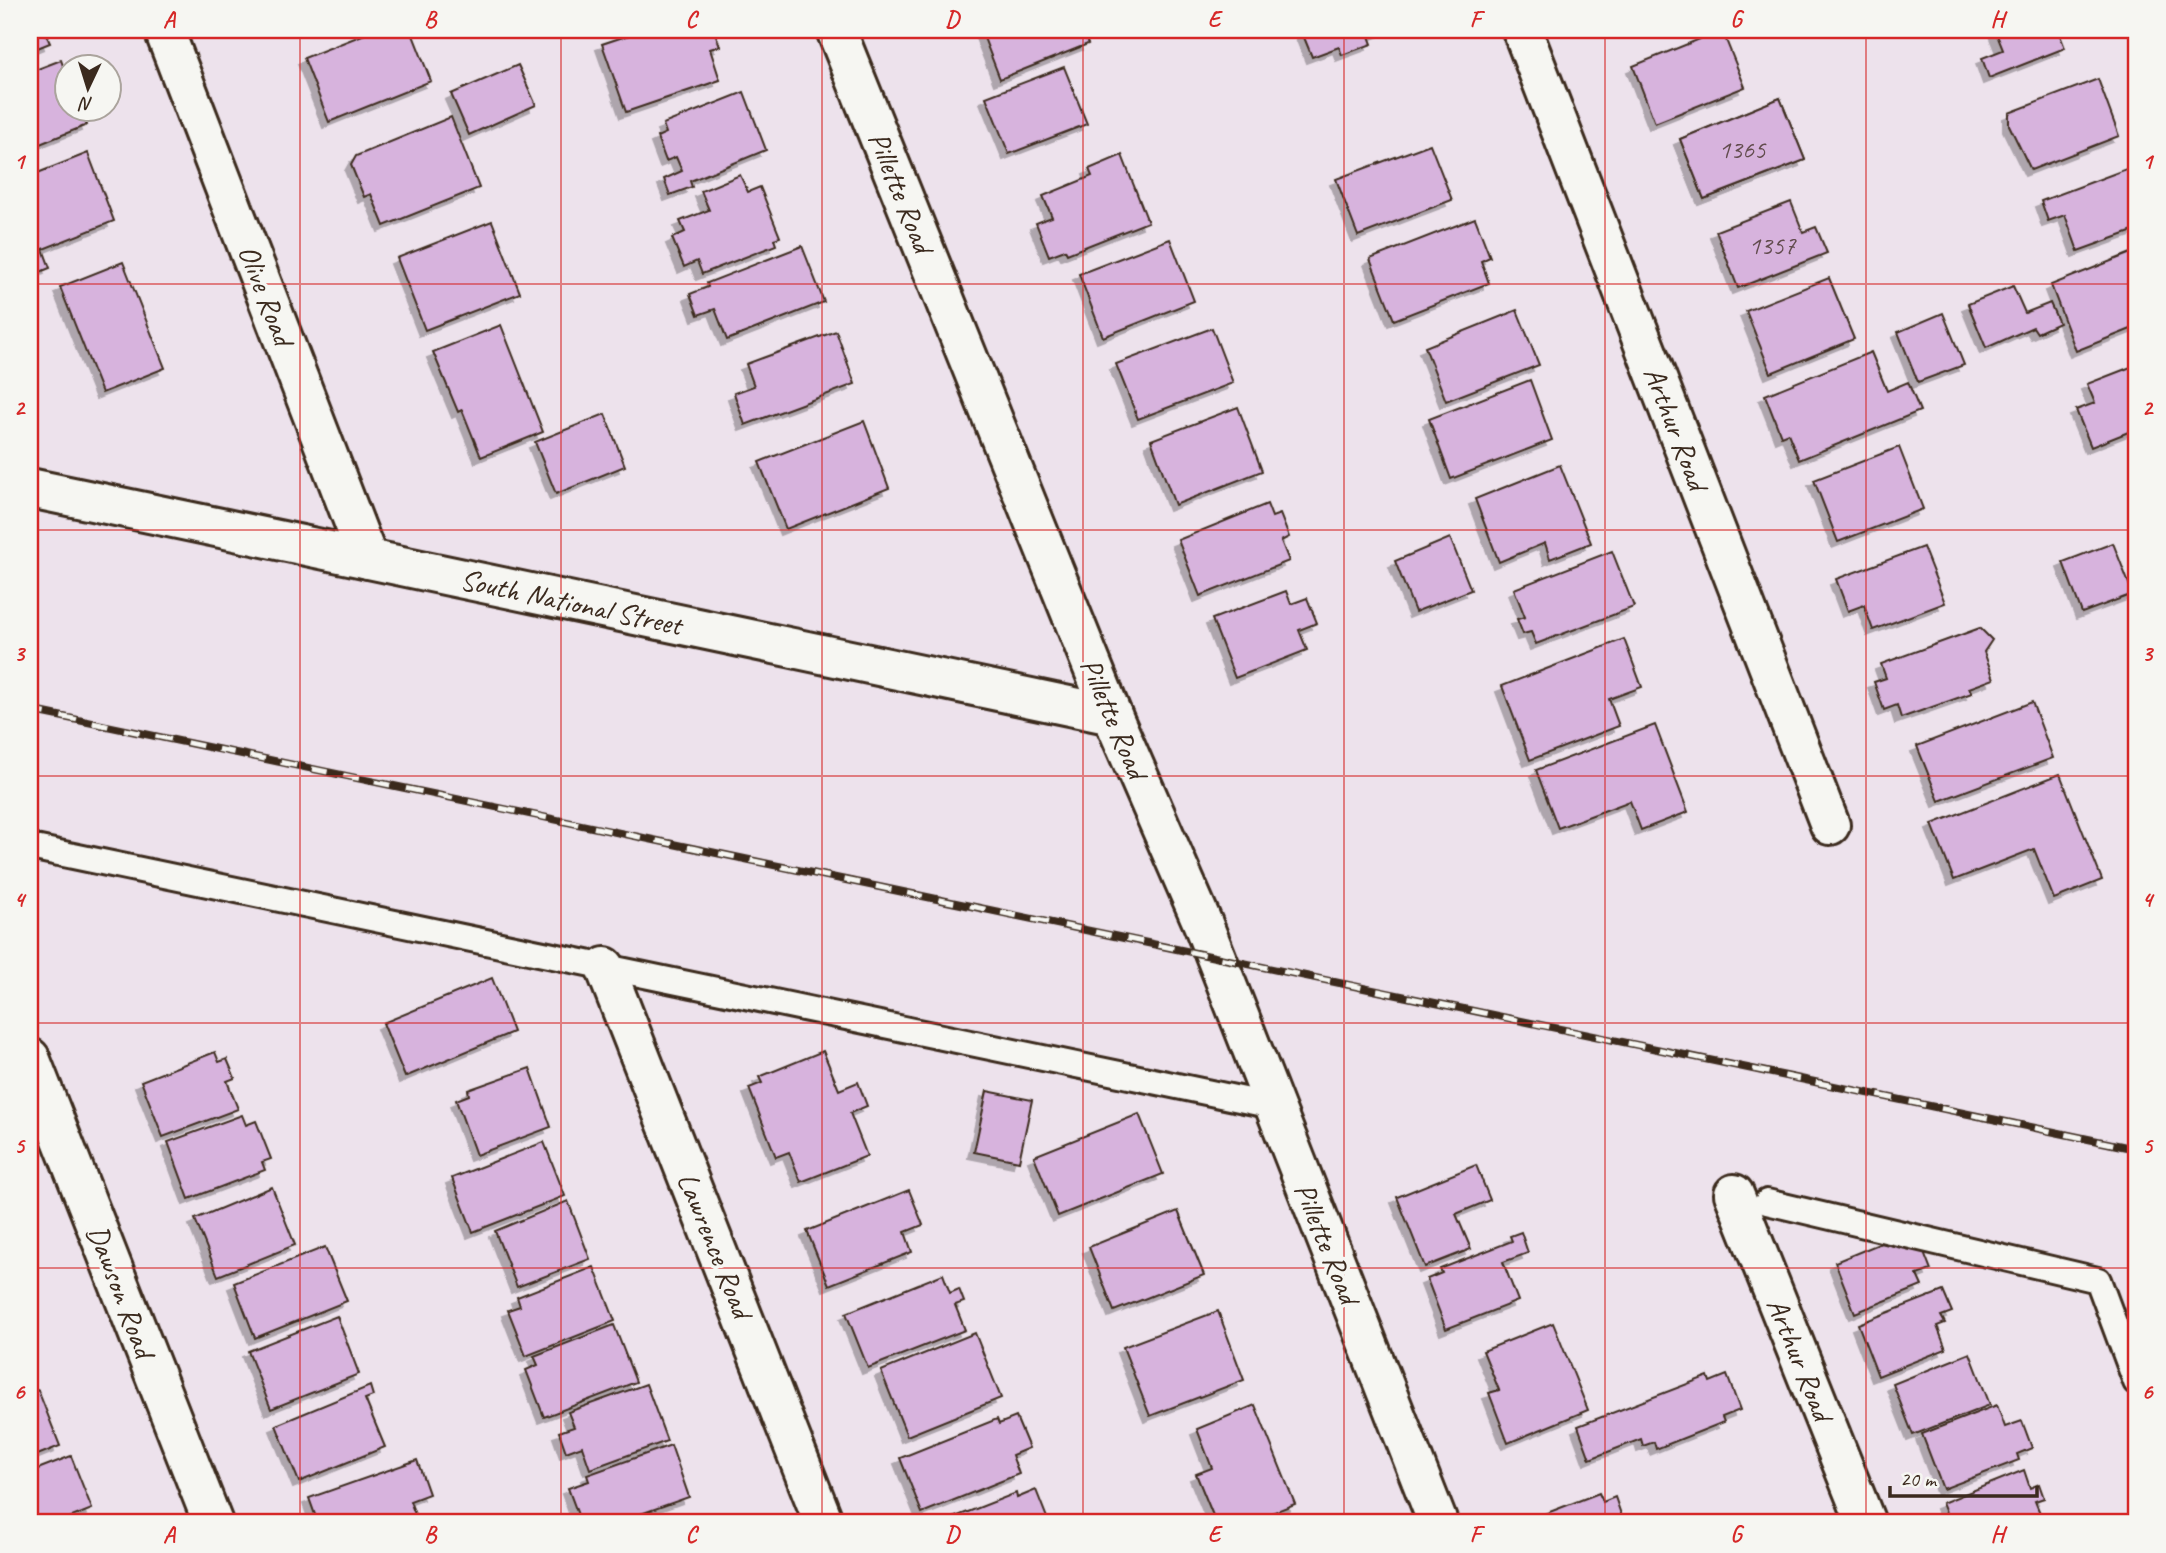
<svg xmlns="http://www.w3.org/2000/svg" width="2166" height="1553" font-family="Caveat,sans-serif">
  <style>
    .building { fill: #d7b3dd; stroke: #3b2a1e; stroke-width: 2; filter: url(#shadow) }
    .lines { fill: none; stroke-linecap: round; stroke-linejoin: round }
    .service-casing { stroke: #3b2a1e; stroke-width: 30 }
    .minor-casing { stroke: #3b2a1e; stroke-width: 44 }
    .tertiary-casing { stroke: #3b2a1e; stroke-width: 44 }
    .service { stroke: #f6f6f2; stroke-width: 24 }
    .minor { stroke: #f6f6f2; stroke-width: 38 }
    .tertiary { stroke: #f6f6f2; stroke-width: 38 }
    .rail-casing { stroke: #3b2a1e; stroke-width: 8 }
    .rail { stroke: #f6f6f2; stroke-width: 5; stroke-dasharray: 16; stroke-linecap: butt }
    .grid { fill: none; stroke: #d62828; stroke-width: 2; stroke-opacity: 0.55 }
    .labels { text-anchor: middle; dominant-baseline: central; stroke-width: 7; stroke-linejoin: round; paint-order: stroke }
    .number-label { font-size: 26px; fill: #624c4e }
    .street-label { font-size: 30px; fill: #3b2a1e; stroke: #f6f6f2 }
    .neatline { fill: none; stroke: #d62828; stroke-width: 2.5 }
    .grid-label { font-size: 23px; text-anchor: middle; font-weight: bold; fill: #d62828 }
  </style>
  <defs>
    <filter id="shadow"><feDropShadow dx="-6" dy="6" stdDeviation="0" flood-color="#0004"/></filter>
  </defs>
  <rect width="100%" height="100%" fill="#ede2ec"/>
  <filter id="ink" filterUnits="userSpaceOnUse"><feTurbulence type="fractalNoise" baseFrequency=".0143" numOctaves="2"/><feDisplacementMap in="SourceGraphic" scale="14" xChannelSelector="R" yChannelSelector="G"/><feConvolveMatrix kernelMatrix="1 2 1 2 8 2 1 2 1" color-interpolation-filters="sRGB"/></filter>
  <g filter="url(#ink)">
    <g class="building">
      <path d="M30,30H44L50,43L30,51Z"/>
      <path d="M375,30H411L431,81L329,122L304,58Z"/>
      <path d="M644,30H714L720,46L710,49L720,80L626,112L602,44Z"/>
      <path d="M981,30H1082L1088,44L1000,79Z"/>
      <path d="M1301,30H1385L1369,36L1372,44L1342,55L1339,47L1312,57Z"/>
      <path d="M1722,30L1745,87L1655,123L1633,66Z"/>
      <path d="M1995,30H2058L2065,48L1989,78L1982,58L2003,50Z"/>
      <path d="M61,60L66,74V108H80L87,125L30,148V72Z"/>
      <path d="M518,65L536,105L469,135L451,94Z"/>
      <path d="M1064,67L1087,124L1009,154L986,97Z"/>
      <path d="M2098,79L2119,136L2031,170L2009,125V113Z"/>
      <path d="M744,92L766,150L690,181L692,187L670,195L664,179L682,171L676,157L666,161L657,137L666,133L663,124Z"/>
      <path d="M1780,98L1805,160L1704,199L1680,139Z"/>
      <path d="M1780,98L1805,160L1704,199L1680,139Z"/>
      <path d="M451,117L479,188L384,226L371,194L364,197L351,165L356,156Z"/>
      <path d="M1430,144L1452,200L1358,236L1336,179Z"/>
      <path d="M88,153L114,221L43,249L50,268L30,276V176Z"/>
      <path d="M1122,155L1148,222L1067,254L1065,250L1049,256L1036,223L1052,217L1043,196L1092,176L1089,169Z"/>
      <path d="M2129,168L2136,188V230L2078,251L2065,215L2048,221L2041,201Z"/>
      <path d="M740,175L748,192L760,187L780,237L774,239L776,245L702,274L697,261L684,267L672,238L685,232L680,221L709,210L701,191Z"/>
      <path d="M1791,202L1803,232L1816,227L1827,253L1738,288L1716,231Z"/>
      <path d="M1475,218L1490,257L1481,261L1489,283L1394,320L1370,259Z"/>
      <path d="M492,221L520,293L425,330L397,258Z"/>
      <path d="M1170,239L1194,301L1103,337L1079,274Z"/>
      <path d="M802,246L824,302L727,340L715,309L698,315L690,294L708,287L707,283Z"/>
      <path d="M2136,251V327L2076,351L2051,285Z"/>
      <path d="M123,262L165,368L102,393L60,287Z"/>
      <path d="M1829,278L1854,339L1771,373L1746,311Z"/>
      <path d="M2013,286L2025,313L2050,303L2059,323L2037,333L2033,327L1986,348L1968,304Z"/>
      <path d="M1517,310L1539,365L1446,401L1425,347Z"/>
      <path d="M1943,313L1964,365L1918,382L1898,332Z"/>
      <path d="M501,325L543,432L481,457L462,410L458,412L433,352Z"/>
      <path d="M1212,328L1233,383L1138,419L1116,364Z"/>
      <path d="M836,331L855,384L745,425L734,393L754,386L746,364Z"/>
      <path d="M1871,352L1887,391L1908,382L1920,411L1799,460L1788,433L1781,436L1765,395Z"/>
      <path d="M2136,365V429L2091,447L2076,410L2095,403L2087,384Z"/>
      <path d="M1530,380L1552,440L1451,479L1429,419Z"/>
      <path d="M1238,407L1262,471L1175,505L1151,440Z"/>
      <path d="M605,414L625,466L556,494L535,442Z"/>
      <path d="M864,421L889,488L786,529L759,462Z"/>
      <path d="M1899,447L1923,509L1838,542L1814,480Z"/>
      <path d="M1560,465L1591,543L1550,559L1545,543L1499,562L1475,499Z"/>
      <path d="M1267,504L1272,517L1280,514L1289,537L1281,541L1289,561L1200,596L1178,540Z"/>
      <path d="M1450,538L1471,590L1415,612L1395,561Z"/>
      <path d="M2113,543L2133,594L2082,613L2063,562Z"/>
      <path d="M1923,547L1945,603L1873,630L1864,605L1848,611L1836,579Z"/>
      <path d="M1612,551L1634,607L1536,644L1531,632L1523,634L1517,619L1525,617L1514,589Z"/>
      <path d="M1286,591L1291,604L1307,598L1317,623L1299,630L1307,650L1235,678L1212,619Z"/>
      <path d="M1980,628L1992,640L1984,652L1994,679L1969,688L1972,693L1901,718L1897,705L1884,710L1874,682L1886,678L1881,664Z"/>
      <path d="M1624,639L1642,687L1609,699L1619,726L1530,760L1502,686Z"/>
      <path d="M2032,702L2053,758L1939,801L1917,746Z"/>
      <path d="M1655,725L1688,812L1641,830L1630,801L1558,828L1536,770Z"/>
      <path d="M2060,774L2102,880L2054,899L2034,849L1954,880L1932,824Z"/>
      <path d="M492,978L513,1032L405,1077L383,1023Z"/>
      <path d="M823,1051L839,1090L858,1082L867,1106L850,1113L867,1156L801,1182L789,1152L776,1157L749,1088L762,1083L759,1077Z"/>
      <path d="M215,1052L219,1062L227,1059L235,1078L227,1081L238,1109L163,1137L141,1081Z"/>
      <path d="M530,1068L551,1127L476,1155L456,1100L469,1095L468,1090Z"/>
      <path d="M987,1091L1032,1100L1019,1161L974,1152Z"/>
      <path d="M1139,1114L1163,1174L1058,1216L1034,1156Z"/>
      <path d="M242,1115L246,1125L256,1121L271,1159L262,1162L265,1170L189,1199L168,1142Z"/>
      <path d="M544,1142L565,1196L473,1232L452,1178Z"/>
      <path d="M1476,1165L1490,1200L1456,1214L1471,1249L1425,1267L1397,1197Z"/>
      <path d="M272,1187L295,1245L218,1276L195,1219Z"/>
      <path d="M909,1190L923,1225L905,1232L912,1252L829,1285L807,1231Z"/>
      <path d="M568,1201L590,1259L517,1287L495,1231Z"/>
      <path d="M1178,1211L1204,1275L1114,1311L1089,1247Z"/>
      <path d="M1521,1232L1528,1253L1503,1262L1518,1301L1446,1329L1427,1279L1442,1273L1440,1269L1512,1241L1510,1236Z"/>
      <path d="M1903,1234L1919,1239L1931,1270L1917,1275L1922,1286L1855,1313L1835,1262Z"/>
      <path d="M325,1247L347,1301L255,1338L234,1283Z"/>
      <path d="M594,1267L615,1321L526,1356L508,1310L520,1306L517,1297Z"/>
      <path d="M943,1274L950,1293L959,1289L964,1302L955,1305L965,1330L868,1368L846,1313Z"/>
      <path d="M1943,1291L1952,1312L1941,1316L1945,1323L1937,1326L1946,1349L1878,1376L1858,1324Z"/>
      <path d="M1218,1311L1244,1380L1150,1416L1123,1347Z"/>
      <path d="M337,1316L359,1374L271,1409L248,1351Z"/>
      <path d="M1553,1323L1588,1410L1508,1443L1489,1393L1499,1390L1483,1351Z"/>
      <path d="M614,1325L636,1382L544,1417L526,1370L538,1365L534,1356Z"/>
      <path d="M975,1333L1001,1398L907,1436L881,1371Z"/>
      <path d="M1970,1353L1990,1405L1913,1435L1893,1384Z"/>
      <path d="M1727,1375L1740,1410L1722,1417L1724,1422L1656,1449L1654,1442L1643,1446L1641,1439L1590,1459L1578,1426L1708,1376L1710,1382Z"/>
      <path d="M646,1384L667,1441L590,1469L582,1446L566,1452L559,1432L574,1427L568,1412Z"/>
      <path d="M370,1386L373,1396L365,1399L385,1447L299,1482L276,1425Z"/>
      <path d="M38,1390L60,1446L30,1458V1394Z"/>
      <path d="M1255,1405L1295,1504L1246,1523H1216L1196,1474L1212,1468L1197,1429Z"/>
      <path d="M1997,1405L2005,1427L2022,1421L2032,1448L2017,1454L2019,1460L1943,1489L1922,1434Z"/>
      <path d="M1016,1417L1029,1448L1012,1455L1019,1474L922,1513L900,1458L997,1419L999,1424Z"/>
      <path d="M671,1445L689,1497L615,1523H581L568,1488L589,1481L587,1475Z"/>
      <path d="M71,1456L92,1509L57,1523H30V1472Z"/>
      <path d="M417,1460L429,1494L410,1501L417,1520L409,1523H318L309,1498Z"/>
      <path d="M2024,1470L2030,1488L2039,1484L2044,1498L2035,1501L2044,1523H1950L1942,1503Z"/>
      <path d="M1036,1490L1049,1523H940L1016,1493L1017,1498Z"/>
      <path d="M1599,1493L1603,1502L1615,1497L1624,1523H1521Z"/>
    </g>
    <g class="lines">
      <defs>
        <g id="service">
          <path d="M30,847L1273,1106"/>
          <path d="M1767,1202L2098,1280L2136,1382"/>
        </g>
        <g id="minor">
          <path d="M164,30L368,559"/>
          <path d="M1522,30L1830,825"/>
          <path d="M605,967L824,1523"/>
          <path d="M30,1058L213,1523"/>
          <path d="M1734,1194L1866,1523"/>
        </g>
        <g id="tertiary">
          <path d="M836,30L1112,715L1203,924L1438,1523"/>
          <path d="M30,488L1112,715"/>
        </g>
      </defs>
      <use href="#service" class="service-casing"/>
      <use href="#minor" class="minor-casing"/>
      <use href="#tertiary" class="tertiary-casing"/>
      <use href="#service" class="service"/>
      <use href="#minor" class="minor"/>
      <use href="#tertiary" class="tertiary"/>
      <defs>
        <path id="rail" d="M30,710L2136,1149"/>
      </defs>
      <use href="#rail" class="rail-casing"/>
      <use href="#rail" class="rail"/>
    </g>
  </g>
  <path class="grid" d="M300,30V1523M561,30V1523M822,30V1523M1083,30V1523M1344,30V1523M1605,30V1523M1866,30V1523M30,284H2136M30,530H2136M30,776H2136M30,1023H2136M30,1268H2136"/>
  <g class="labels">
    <g class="number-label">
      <text x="1742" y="149">1365</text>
      <text x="1772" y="245">1357</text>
    </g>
    <g class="street-label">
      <text transform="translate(901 192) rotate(68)">Pillette Road</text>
      <text transform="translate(266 295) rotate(69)">Olive Road</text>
      <text transform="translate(1676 428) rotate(69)">Arthur Road</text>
      <text transform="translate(571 602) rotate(12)">South National Street</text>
      <text transform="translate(1114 718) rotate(67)">Pillette Road</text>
      <text transform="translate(1327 1243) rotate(68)">Pillette Road</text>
      <text transform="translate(715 1245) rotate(68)">Lawrence Road</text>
      <text transform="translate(121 1291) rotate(69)">Dawson Road</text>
      <text transform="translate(1800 1359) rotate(68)">Arthur Road</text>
    </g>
  </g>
  <rect width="2166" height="1553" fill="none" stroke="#f6f6f2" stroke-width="77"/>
  <g transform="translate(88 88) rotate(184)"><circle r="33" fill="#f6f6f2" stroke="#aba49d" stroke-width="2"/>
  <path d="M0-5L12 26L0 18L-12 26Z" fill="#3b2a1e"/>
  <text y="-10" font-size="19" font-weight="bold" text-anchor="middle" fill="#3b2a1e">N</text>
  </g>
  <path d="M1890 1486v10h147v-10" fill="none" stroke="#3b2a1e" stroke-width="3.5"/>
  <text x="1900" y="1486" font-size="21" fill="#3b2a1e" stroke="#f6f6f2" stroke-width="5" paint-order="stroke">20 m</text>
  <rect x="38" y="38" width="2090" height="1476" class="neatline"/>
  <g class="grid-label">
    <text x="169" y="27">A</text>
    <text x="430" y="27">B</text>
    <text x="691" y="27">C</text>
    <text x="952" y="27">D</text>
    <text x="1214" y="27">E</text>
    <text x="1475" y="27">F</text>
    <text x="1736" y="27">G</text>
    <text x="1997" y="27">H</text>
    <text x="19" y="169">1</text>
    <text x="2147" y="169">1</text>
    <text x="19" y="415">2</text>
    <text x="2147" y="415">2</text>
    <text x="19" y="661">3</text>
    <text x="2147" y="661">3</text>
    <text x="19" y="907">4</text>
    <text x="2147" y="907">4</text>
    <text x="19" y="1153">5</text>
    <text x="2147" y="1153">5</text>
    <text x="19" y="1399">6</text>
    <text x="2147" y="1399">6</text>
    <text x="169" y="1542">A</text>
    <text x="430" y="1542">B</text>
    <text x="691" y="1542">C</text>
    <text x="952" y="1542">D</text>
    <text x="1214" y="1542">E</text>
    <text x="1475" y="1542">F</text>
    <text x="1736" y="1542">G</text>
    <text x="1997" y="1542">H</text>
  </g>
</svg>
